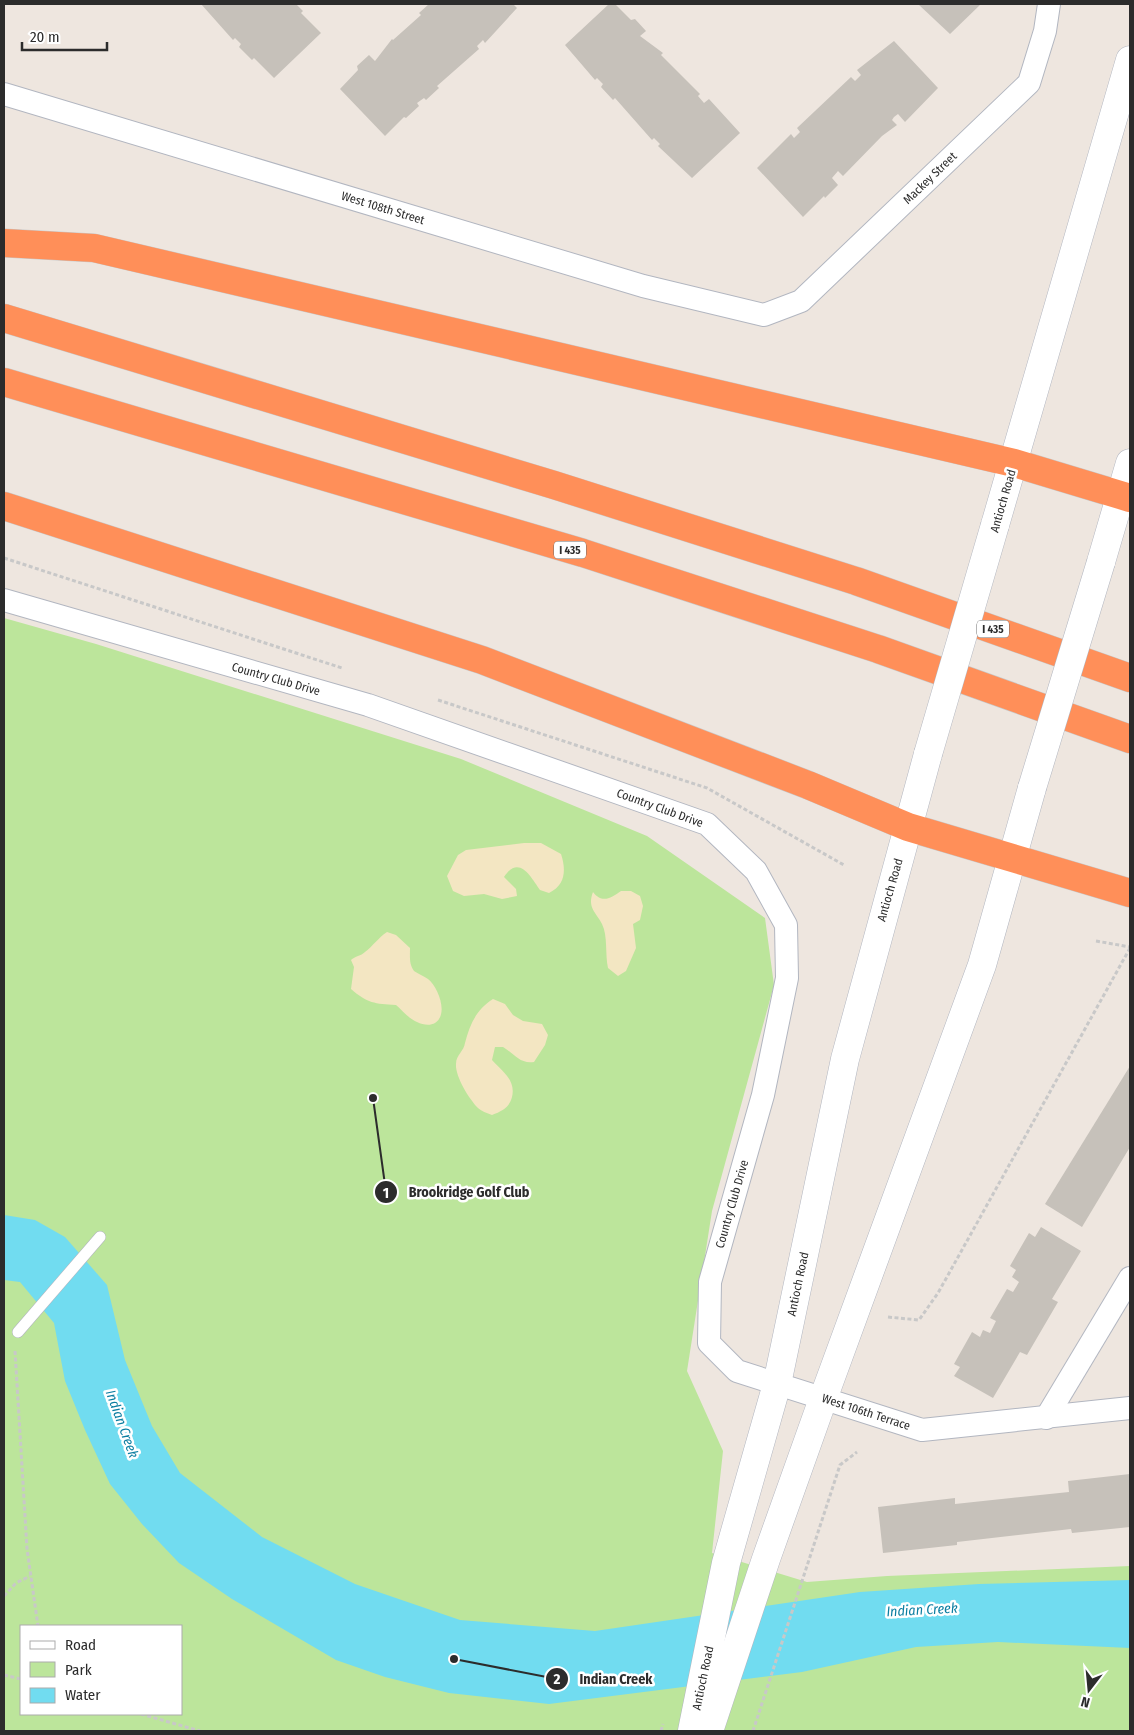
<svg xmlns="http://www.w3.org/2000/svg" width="1134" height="1735" font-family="'Fira Sans Condensed',sans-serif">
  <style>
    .green { fill: #bce59b; fill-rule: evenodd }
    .sand { fill: #f3e6c2 }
    .water { fill: #71dcf0 }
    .building { fill: #c6c1ba }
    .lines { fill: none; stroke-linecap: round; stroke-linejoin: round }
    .lane-casing { stroke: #b2b6c0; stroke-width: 12 }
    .street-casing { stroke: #b2b6c0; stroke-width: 24 }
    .secondary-casing { stroke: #b2b6c0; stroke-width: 29 }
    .highway-casing { stroke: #c8c8c8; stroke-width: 29 }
    .path { stroke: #c8c8c8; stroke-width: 3; stroke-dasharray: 4 2.5; stroke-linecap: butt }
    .lane { stroke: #fff; stroke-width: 11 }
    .street { stroke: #fff; stroke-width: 22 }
    .secondary { stroke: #fff; stroke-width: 28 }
    .highway { stroke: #ff8f59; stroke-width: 28 }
    .secondary-bridge-casing { stroke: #b2b6c0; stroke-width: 29; stroke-linecap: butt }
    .secondary-bridge { stroke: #fff; stroke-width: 28 }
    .labels { text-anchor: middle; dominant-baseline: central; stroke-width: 5; stroke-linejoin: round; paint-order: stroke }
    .shield { fill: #fff; stroke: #6b6b6b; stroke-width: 1 }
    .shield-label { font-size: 11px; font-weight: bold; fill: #2c2c2c }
    .street-label { font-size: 12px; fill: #2c2c2c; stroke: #fff }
    .water-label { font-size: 14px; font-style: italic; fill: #0c7ea1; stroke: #fff }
    .leader { fill: none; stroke: #2c2c2c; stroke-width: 2 }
    .callout-dot { fill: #2c2c2c; stroke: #fff; stroke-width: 2 }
    .mark-label { font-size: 15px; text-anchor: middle; font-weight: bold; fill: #fff }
    .callout-label { font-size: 14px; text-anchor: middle; font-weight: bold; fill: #2c2c2c; stroke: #fff; stroke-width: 5; stroke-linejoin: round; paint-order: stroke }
  </style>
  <rect width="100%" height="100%" fill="#eee6df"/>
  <path class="green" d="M4,618L96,644L461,759L647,836L765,918L774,985L712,1211L687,1371L723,1451L712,1553L807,1582L887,1576L1130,1566V1731H4ZM21,1626H181V1714H21Z"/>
  <g class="sand">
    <path d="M524,843H541L561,854C566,869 566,885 549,893L540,890C531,877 519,854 504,877L516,889L517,896L502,899L484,894L464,896L453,891L447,876L458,855L466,850Z"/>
    <path d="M621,891H631L640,896L643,906L640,920L633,924L636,948L626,971L618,976L608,968C605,955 608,936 602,924C596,912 587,908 593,892C602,904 611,898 621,891Z"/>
    <path d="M387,932L396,935L410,948C410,957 409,964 414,971C418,974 424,976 428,979C438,987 449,1014 435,1023C430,1026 423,1025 417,1022C408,1018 403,1011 396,1005C375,1004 367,1003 351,989L354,967L351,960C355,956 361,956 365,952C373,946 378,938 387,932Z"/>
    <path d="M493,999L505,1004L513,1015L523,1021L542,1024L548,1035L545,1045L534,1062C519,1064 515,1054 503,1047H495L492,1060C503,1072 516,1080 512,1097C509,1108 502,1111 492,1115C487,1113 481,1111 478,1108C469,1099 455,1076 456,1064C456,1055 464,1051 465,1043C470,1024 476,1010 493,999Z"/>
  </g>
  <path class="water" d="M4,1215L35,1220L65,1237L107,1285L125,1360L152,1426L180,1473L262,1537L355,1584L460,1620L595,1631L860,1592L979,1584L1130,1580V1648L998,1642L916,1647L802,1672L549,1704L449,1693L385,1677L336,1660L232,1599L179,1563L142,1524L110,1484L85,1430L65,1381L54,1323L20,1282L4,1280Z"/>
  <g class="building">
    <path d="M201,4H296L303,11L301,13L321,33L274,78L254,58L252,60L239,47L241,44L235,38L233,40Z"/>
    <path d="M429,4H513L517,8L485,43L483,40L477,46L479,49L437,86L439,88L426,100L424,98L417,103L419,106L406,118L404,117L385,136L340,89L358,70L357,66L369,55L375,61L392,39L393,40L421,15L419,13Z"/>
    <path d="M609,4H615L631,20L635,19L646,31L640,36L663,53L661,55L700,94L698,96L704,103L709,99L740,133L692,178L658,146L660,144L654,138L652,140L615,98L613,100L601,87L603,84L597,78L595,80L565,45Z"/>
    <path d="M918,4H981L950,34Z"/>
    <path d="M894,41L938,88L905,122L898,114L894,117L892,120L897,125L882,136L843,176L838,171L832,178L838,185L825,198L824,196L803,217L757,168L791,134L794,138L800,132L797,128L851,77L855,81L861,75L857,70Z"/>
    <path d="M1130,1066V1147L1082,1227L1045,1204Z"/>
    <path d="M1041,1227L1081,1251L1052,1299L1058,1302L1027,1355L1020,1352L993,1398L954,1376L960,1367L954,1364L972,1332L980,1337L983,1330L990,1333L996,1321L990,1318L1007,1289L1013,1292L1019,1282L1012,1277L1016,1270L1010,1266L1029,1233L1035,1237Z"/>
    <path d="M1130,1474V1527L1072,1533L1071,1529L957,1542V1545L883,1553L878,1507L955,1498V1504L1069,1492L1068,1481Z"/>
  </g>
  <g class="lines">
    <defs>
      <path id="lane" d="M18,1332L100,1237"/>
      <g id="street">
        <path d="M4,94L643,286L764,315L801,301L1029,83L1045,31L1049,4"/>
        <path d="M4,600L368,705L707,824L756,871L786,925L787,978L763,1095L710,1282L709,1343L737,1371L922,1430L1130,1408"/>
        <path d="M1046,1418L1130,1278"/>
      </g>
      <g id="secondary">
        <path d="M995,525L1130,60"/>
        <path d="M1101,562L1130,463"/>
        <path d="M692,1731L726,1563L777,1384L845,1059L928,754"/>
        <path d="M709,1731L766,1559L823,1399L982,965L1032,788"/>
      </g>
      <g id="highway">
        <path d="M4,243L94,248L1014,463L1130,498"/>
        <path d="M4,318L554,485L856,581L1130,678"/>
        <path d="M4,382L583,553L878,649L1130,739"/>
        <path d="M4,506L482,660L808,785L908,827L1130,893"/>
      </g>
    </defs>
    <use href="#lane" class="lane-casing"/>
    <use href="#street" class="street-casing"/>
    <use href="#secondary" class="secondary-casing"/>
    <use href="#highway" class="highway-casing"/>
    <g class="path">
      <path d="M4,558L342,668"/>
      <path d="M438,700L707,788L844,865"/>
      <path d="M1096,941L1130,947"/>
      <path d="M888,1317L919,1320L938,1293L1130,948"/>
      <path d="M15,1351L27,1549L38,1626"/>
      <path d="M4,1596L16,1583L30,1576"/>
      <path d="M4,1675L21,1679"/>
      <path d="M141,1714L200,1731"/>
      <path d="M661,1731L663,1724"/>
      <path d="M753,1731L840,1465L857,1452"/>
    </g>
    <use href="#lane" class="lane"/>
    <use href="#street" class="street"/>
    <use href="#secondary" class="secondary"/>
    <use href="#highway" class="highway"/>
    <defs>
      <g id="secondary-bridge">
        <path d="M928,754L995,525"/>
        <path d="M1032,788L1101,562"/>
      </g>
    </defs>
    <use href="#secondary-bridge" class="secondary-bridge-casing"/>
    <use href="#secondary-bridge" class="secondary-bridge"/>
  </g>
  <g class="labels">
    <g class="shield">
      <rect x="554" y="541.5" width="32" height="17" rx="4"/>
      <rect x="977" y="620.5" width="32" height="17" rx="4"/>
    </g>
    <g class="shield-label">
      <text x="570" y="550">I 435</text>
      <text x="993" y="629">I 435</text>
    </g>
    <g class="street-label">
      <text transform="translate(930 178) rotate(-44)">Mackey Street</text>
      <text transform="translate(383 208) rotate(17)">West 108th Street</text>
      <text transform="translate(1003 501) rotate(-74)">Antioch Road</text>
      <text transform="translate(276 679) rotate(16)">Country Club Drive</text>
      <text transform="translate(660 808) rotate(20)">Country Club Drive</text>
      <text transform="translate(890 890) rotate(-74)">Antioch Road</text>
      <text transform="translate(732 1204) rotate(-74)">Country Club Drive</text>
      <text transform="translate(798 1284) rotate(-78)">Antioch Road</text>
      <text transform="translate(866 1412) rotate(18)">West 106th Terrace</text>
      <text transform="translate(703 1678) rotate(-78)">Antioch Road</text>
    </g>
    <g class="water-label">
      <text transform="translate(122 1424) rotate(70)">Indian Creek</text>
      <text transform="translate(922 1610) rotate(-3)">Indian Creek</text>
    </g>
  </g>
  <path class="leader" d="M373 1098L386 1192M454 1659L557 1679"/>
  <g class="callout-dot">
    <circle cx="373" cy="1098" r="5"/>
    <circle cx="454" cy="1659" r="5"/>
    <circle cx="386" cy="1192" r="12"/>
    <circle cx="557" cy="1679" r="12"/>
  </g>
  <g class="mark-label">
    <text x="386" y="1198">1</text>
    <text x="557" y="1684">2</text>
  </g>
  <g class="callout-label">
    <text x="469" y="1197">Brookridge Golf Club</text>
    <text x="616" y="1684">Indian Creek</text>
  </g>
  <rect width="1134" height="1735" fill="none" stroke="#2c2c2c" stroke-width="10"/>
  <rect x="20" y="1625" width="162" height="90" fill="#ffffff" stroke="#ababab"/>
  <rect x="30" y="1641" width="25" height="8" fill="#ffffff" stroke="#ababab"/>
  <text x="65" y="1650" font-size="15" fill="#2c2c2c">Road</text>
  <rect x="30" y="1662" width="25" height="15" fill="#bce59b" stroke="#ababab"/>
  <text x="65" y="1675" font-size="15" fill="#2c2c2c">Park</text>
  <rect x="30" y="1688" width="25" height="15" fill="#71dcf0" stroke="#ababab"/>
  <text x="65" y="1700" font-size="15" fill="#2c2c2c">Water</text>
  <g transform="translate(1089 1690) rotate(196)" stroke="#ffffff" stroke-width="4" paint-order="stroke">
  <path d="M0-4L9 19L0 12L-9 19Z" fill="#2c2c2c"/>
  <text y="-8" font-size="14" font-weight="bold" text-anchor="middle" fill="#2c2c2c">N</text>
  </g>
  <path d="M22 42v8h85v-8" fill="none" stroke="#2c2c2c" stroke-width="2.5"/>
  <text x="30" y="42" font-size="15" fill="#2c2c2c" stroke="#ffffff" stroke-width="4" paint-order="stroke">20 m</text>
</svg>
